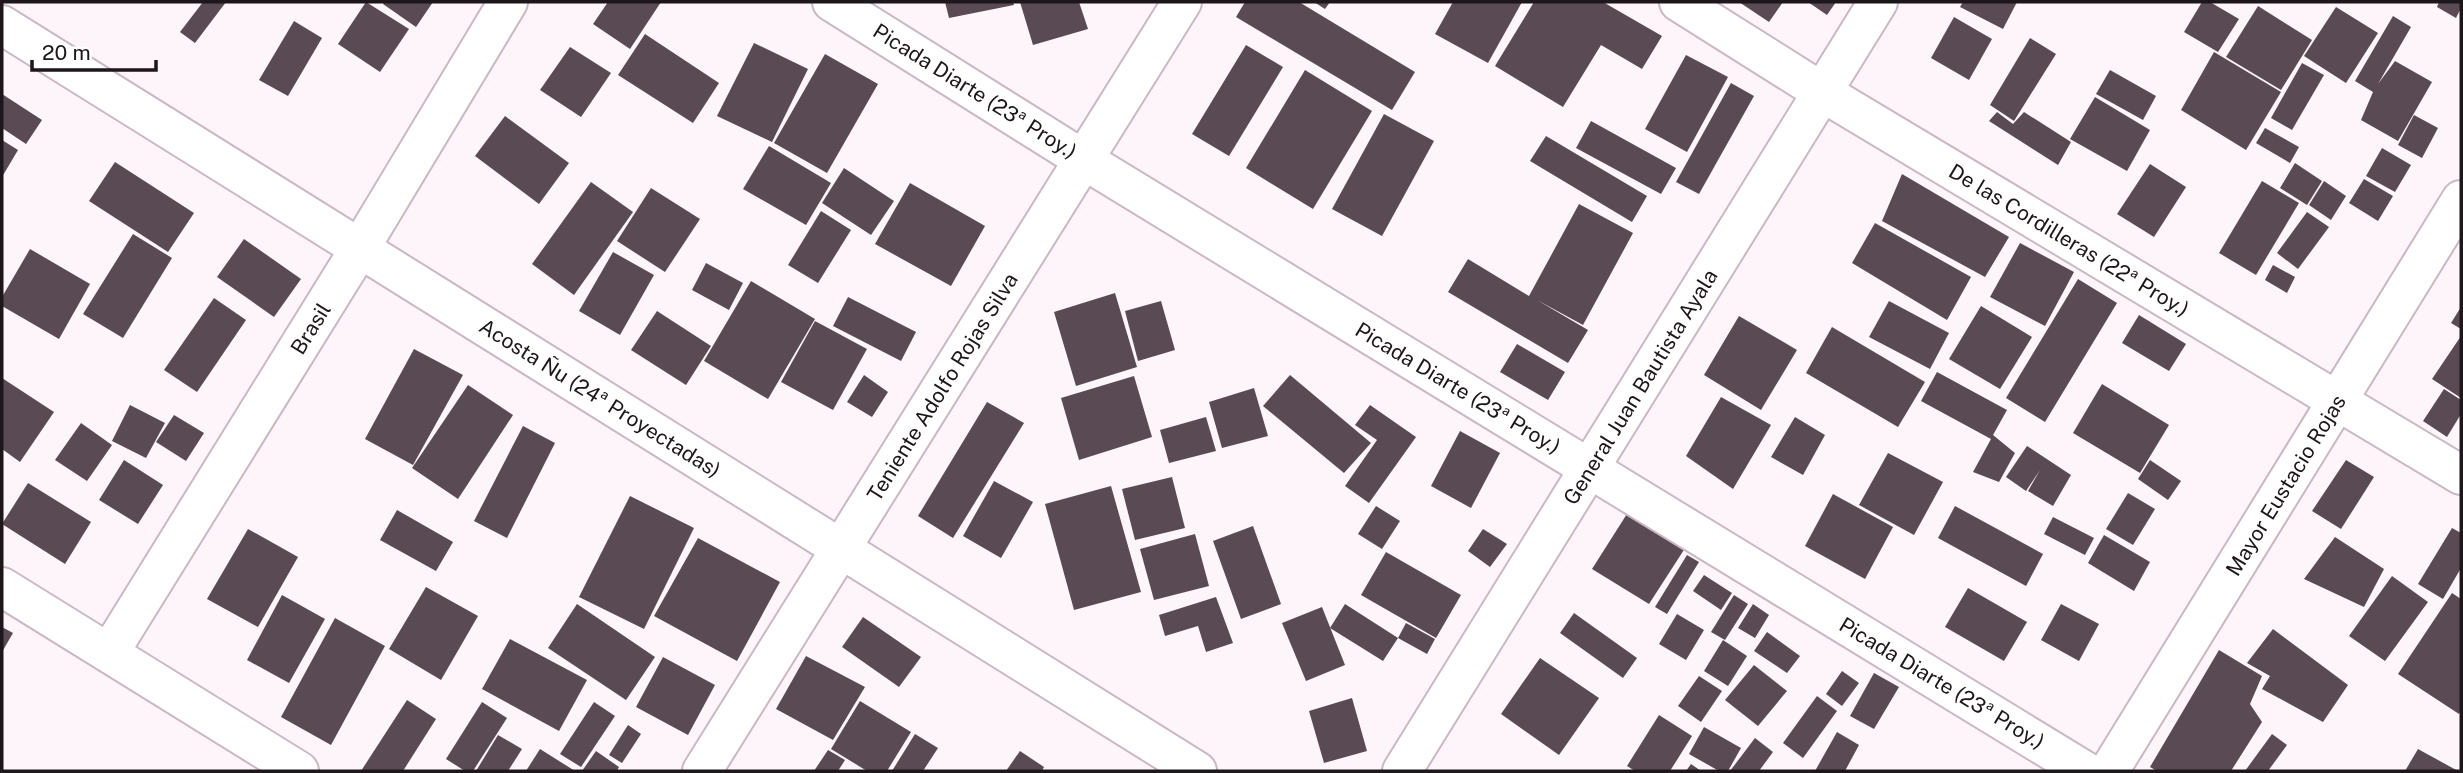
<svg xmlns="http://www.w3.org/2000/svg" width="2463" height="773" font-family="'Public Sans',sans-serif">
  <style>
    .building { fill: #5a4a54 }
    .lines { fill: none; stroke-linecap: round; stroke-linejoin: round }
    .minor-casing { stroke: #cbb8c4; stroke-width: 42 }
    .minor { stroke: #fff; stroke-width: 38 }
    .labels { text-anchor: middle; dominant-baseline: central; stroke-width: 7; stroke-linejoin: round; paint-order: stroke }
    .street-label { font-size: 21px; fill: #1d161a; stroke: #fff }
  </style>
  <rect width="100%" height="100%" fill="#fdf5f9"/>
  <g class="building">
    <path d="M203,2H226L195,43L180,32Z"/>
    <path d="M366,2L409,29L380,72L338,44Z"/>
    <path d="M384,2H433L416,27L383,4Z"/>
    <path d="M608,2H661L630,49L593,24Z"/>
    <path d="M945,2H1013L1014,5L949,18Z"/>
    <path d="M1020,2H1079L1088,29L1033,45Z"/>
    <path d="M1245,2H1299L1415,72L1392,110L1236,17Z"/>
    <path d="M1314,2H1330L1325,9Z"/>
    <path d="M1453,2H1522L1488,63L1435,34Z"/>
    <path d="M1534,2H1603L1662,36L1642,69L1601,45L1563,107L1495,66Z"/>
    <path d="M1739,2H1783L1769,22Z"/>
    <path d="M1808,2H1836L1827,15Z"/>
    <path d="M1963,2H2017L2003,29L1960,7Z"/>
    <path d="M2202,2H2210L2239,19L2218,52L2184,32Z"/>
    <path d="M2439,2H2461V8L2456,18L2437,7Z"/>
    <path d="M2258,6L2312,40L2281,90L2226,57Z"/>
    <path d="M2336,7L2378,33L2346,83L2304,56Z"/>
    <path d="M2393,16L2411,27L2378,84L2395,61L2432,82L2398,141L2361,120L2373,92L2355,81Z"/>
    <path d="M1954,17L1992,39L1969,80L1931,58Z"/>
    <path d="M294,21L322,38L288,96L259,80Z"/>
    <path d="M645,34L719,83L693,123L618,75Z"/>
    <path d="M2030,38L2056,54L2014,121L1990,105Z"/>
    <path d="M754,43L808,69L772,142L717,116Z"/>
    <path d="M1246,45L1283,67L1229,156L1192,134Z"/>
    <path d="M570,47L611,73L581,117L540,90Z"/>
    <path d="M2214,52L2281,92L2246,150L2181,110Z"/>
    <path d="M825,54L878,84L827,173L774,143Z"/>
    <path d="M1686,55L1728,77L1687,152L1645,129Z"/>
    <path d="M2302,63L2324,75L2292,130L2271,118Z"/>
    <path d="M1305,70L1372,111L1313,209L1246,168Z"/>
    <path d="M2110,70L2156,96L2143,120L2096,94Z"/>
    <path d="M1731,83L1754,96L1699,194L1676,182Z"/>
    <path d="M2,94L42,120L26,144L2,128Z"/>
    <path d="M2095,97L2150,130L2127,171L2070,139Z"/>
    <path d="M1997,112L2013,124L2024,112L2071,142L2058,165L1989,121Z"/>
    <path d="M1384,114L1434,141L1382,236L1332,209Z"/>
    <path d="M2414,115L2438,128L2422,158L2398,145Z"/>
    <path d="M505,116L569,163L539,204L475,156Z"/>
    <path d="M1591,121L1676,168L1661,194L1576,148Z"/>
    <path d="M2265,128L2299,147L2290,163L2256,143Z"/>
    <path d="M1546,136L1647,196L1632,222L1530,161Z"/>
    <path d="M2,140L18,150L2,177Z"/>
    <path d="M769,146L831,183L806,225L743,189Z"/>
    <path d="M2382,148L2411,165L2395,192L2366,176Z"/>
    <path d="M115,162L194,213L168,252L89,201Z"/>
    <path d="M2295,163L2322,181L2307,205L2280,188Z"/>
    <path d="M2150,164L2186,187L2154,237L2117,214Z"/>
    <path d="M844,168L894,201L871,235L822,203Z"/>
    <path d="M1902,174L2009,237L1985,277L1882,221Z"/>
    <path d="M2364,179L2393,196L2378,221L2349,203Z"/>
    <path d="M2262,181L2299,203L2256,275L2219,253Z"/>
    <path d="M2324,181L2346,196L2331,220L2309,205Z"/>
    <path d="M591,182L633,212L574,295L532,264Z"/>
    <path d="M910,183L985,226L951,286L875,244Z"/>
    <path d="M651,188L700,219L665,272L617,241Z"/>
    <path d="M1579,204L1633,233L1583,325L1537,300L1588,330L1568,363L1448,292L1468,259L1529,296Z"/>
    <path d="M821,211L851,230L818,283L788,265Z"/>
    <path d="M2307,212L2329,227L2298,269L2277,253Z"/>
    <path d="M1875,223L1971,277L1947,320L1852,263Z"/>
    <path d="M133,234L172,258L123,338L83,314Z"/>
    <path d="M244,239L301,279L274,317L217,277Z"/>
    <path d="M2020,243L2074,272L2045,326L1990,297Z"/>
    <path d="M30,249L90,284L59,339L2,306V297Z"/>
    <path d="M613,252L654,275L620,335L579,311Z"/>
    <path d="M706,263L743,283L729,310L692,290Z"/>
    <path d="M2273,265L2295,277L2287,293L2265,280Z"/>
    <path d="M2078,279L2117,303L2045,422L2006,398Z"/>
    <path d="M751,281L815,319L768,399L704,361Z"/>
    <path d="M1115,293L1137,367L1076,386L1054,312Z"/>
    <path d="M848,297L916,332L901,361L833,326Z"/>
    <path d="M214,298L246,320L197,392L164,370Z"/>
    <path d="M1161,301L1175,350L1138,361L1125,311Z"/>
    <path d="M1889,301L1949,333L1930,369L1869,337Z"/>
    <path d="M1981,306L2032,337L2000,389L1949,359Z"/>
    <path d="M2461,307V329L2451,323Z"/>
    <path d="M657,311L711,346L686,385L631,350Z"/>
    <path d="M2139,315L2186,344L2169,371L2122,343Z"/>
    <path d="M1739,316L1797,350L1761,410L1704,375Z"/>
    <path d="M815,321L867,349L833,410L781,382Z"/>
    <path d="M1832,327L1925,382L1898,427L1806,373Z"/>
    <path d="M2461,336V398L2432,379Z"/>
    <path d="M1517,344L1565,372L1548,400L1500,372Z"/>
    <path d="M414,349L463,375L413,465L365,439Z"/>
    <path d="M1937,372L2007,410L1993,435L2015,453L1999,482L1973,472L1991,439L1921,401Z"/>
    <path d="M864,375L888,392L872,417L847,402Z"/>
    <path d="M1290,375L1371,443L1344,473L1263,406Z"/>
    <path d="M1134,376L1152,437L1079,460L1061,398Z"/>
    <path d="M2,378L54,412L20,462L2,449Z"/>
    <path d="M2102,384L2169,425L2140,473L2073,433Z"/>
    <path d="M468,385L513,415L458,499L412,468Z"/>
    <path d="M1254,388L1268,436L1222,448L1209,402Z"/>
    <path d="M2444,389L2461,400V414L2447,437L2423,421Z"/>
    <path d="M1721,397L1771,425L1733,489L1686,456Z"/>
    <path d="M987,402L1024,423L953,538L918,516Z"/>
    <path d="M130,405L165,423L146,458L112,441Z"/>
    <path d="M1370,405L1416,437L1369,503L1345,486L1377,440L1355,425Z"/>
    <path d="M174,415L204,433L186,461L156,442Z"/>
    <path d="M1206,417L1216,451L1169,463L1160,430Z"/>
    <path d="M1795,417L1825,435L1803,475L1771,457Z"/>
    <path d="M81,423L112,445L87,481L55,460Z"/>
    <path d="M523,426L555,443L507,538L474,521Z"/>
    <path d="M1460,431L1500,453L1471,508L1431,486Z"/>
    <path d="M2027,446L2071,475L2053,506L2028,491L2040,470L2026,491L2006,477Z"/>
    <path d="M1888,453L1943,482L1914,535L1859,505Z"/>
    <path d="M124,460L163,485L138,524L99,500Z"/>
    <path d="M2150,460L2181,481L2168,500L2138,479Z"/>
    <path d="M2346,460L2374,477L2341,529L2312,511Z"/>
    <path d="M1172,477L1185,528L1135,540L1122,489Z"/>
    <path d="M994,481L1033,502L1001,558L963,536Z"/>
    <path d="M28,483L91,522L65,564L2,524Z"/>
    <path d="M1111,486L1141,592L1074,610L1045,504Z"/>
    <path d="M2128,493L2155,509L2133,545L2106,529Z"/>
    <path d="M1833,494L1893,527L1865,579L1805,546Z"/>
    <path d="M630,496L694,528L644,629L579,597Z"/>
    <path d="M1376,506L1400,521L1382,549L1358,534Z"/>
    <path d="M1632,506L1689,542L1649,604L1592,569Z"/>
    <path d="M1955,506L2043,554L2026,586L1938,538Z"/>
    <path d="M397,510L453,542L436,571L380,540Z"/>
    <path d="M2053,517L2094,538L2085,555L2044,534Z"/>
    <path d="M1253,526L1281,604L1241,619L1213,541Z"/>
    <path d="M2452,528L2461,533V568L2443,599L2418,584Z"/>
    <path d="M248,529L298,557L258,627L207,599Z"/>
    <path d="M1483,529L1507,544L1490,567L1468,551Z"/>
    <path d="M1195,534L1209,586L1154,600L1140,549Z"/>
    <path d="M2104,535L2150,562L2134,591L2088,563Z"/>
    <path d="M2335,537L2384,569L2364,607L2304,579Z"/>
    <path d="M698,538L780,582L737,661L654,616Z"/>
    <path d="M1386,552L1461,595L1436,638L1361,595Z"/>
    <path d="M1687,555L1699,562L1667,614L1655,607Z"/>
    <path d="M1704,575L1732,593L1721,610L1693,591Z"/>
    <path d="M2392,576L2428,602L2385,661L2349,636Z"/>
    <path d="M426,587L478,616L441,680L389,649Z"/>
    <path d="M1968,588L2027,622L2004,661L1945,627Z"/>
    <path d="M2452,593L2461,599V710L2459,714L2398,674Z"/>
    <path d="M282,595L325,619L289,683L247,660Z"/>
    <path d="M1734,595L1748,604L1725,640L1711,632Z"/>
    <path d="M1216,597L1233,643L1206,652L1198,626L1165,636L1159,615Z"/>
    <path d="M577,604L655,657L626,700L548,648Z"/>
    <path d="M1345,604L1398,638L1406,623L1435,639L1427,654L1398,638L1383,661L1330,628Z"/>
    <path d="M1753,604L1769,615L1755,638L1738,628Z"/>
    <path d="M2061,604L2099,624L2079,661L2041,640Z"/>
    <path d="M1322,607L1345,665L1306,681L1282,623Z"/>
    <path d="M1574,613L1637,658L1623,678L1560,633Z"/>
    <path d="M1677,614L1704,630L1686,660L1659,644Z"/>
    <path d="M863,617L921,657L899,687L842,647Z"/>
    <path d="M335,618L385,646L331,745L281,717Z"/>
    <path d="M2,627L13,633L2,652Z"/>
    <path d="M2273,629L2348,685L2323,722L2262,689L2270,676L2247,663Z"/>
    <path d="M1767,632L1800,656L1787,673L1754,651Z"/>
    <path d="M510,639L587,680L559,731L482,689Z"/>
    <path d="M1723,640L1747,656L1728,686L1704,671Z"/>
    <path d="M2219,650L2262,676L2250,704L2262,722L2231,771H2157L2150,767Z"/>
    <path d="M806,656L865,687L833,740L776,709Z"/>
    <path d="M663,657L715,685L688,735L636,707Z"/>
    <path d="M1540,658L1599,698L1559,755L1501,714Z"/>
    <path d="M1754,665L1787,691L1758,726L1725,700Z"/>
    <path d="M1842,671L1859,683L1842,706L1826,694Z"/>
    <path d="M1874,673L1899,687L1874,729L1850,716Z"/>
    <path d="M1699,676L1722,691L1701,722L1678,706Z"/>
    <path d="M1817,696L1837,711L1803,758L1783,743Z"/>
    <path d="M1352,698L1367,751L1324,763L1309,711Z"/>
    <path d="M407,700L436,719L403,771H361Z"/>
    <path d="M860,701L911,732L887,771H867L831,749Z"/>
    <path d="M482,702L507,718L473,771H465L446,759Z"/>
    <path d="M594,702L615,716L581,767L560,754Z"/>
    <path d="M1659,715L1692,736L1670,771H1635L1627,766Z"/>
    <path d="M628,725L641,734L622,763L609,755Z"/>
    <path d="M1704,727L1741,748L1728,771H1719L1689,754Z"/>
    <path d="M1837,732L1859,745L1845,771H1815Z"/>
    <path d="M915,734L938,748L923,771H892Z"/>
    <path d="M2272,734L2287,745L2268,771H2245Z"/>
    <path d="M498,735L522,749L508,771H476Z"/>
    <path d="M1755,738L1773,752L1759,771H1730Z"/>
    <path d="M540,749L575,771H526Z"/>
    <path d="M2418,749L2458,771H2405Z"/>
    <path d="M828,750L845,760L838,771H814Z"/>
    <path d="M596,751L619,767L617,771H582Z"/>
    <path d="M1020,751L1044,767L1042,771H1006Z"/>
    <path d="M1691,764L1701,771H1686Z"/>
  </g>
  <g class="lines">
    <defs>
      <g id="minor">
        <path d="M832,2L1084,160L2085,771"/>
        <path d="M1679,2L1822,92L2461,475"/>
        <path d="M2,25L1197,771"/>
        <path d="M2,587L299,771"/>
        <path id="s1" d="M109,653L360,248L508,2"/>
        <path id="s2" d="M702,771L1182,2"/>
        <path id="s3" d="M1402,771L1878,2"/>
        <path id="s4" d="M2109,771L2461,200"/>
      </g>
    </defs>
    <use href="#minor" class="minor-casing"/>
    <use href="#minor" class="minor"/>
  </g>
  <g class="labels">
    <g class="street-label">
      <text transform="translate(975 91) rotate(32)">Picada Diarte (23ª Proy.)</text>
      <text transform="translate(2069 240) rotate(31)">De las Cordilleras (22ª Proy.)</text>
      <text stroke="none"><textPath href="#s1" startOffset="382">Brasil</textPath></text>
      <text stroke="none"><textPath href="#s2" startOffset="453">Teniente Adolfo Rojas Silva</textPath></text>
      <text stroke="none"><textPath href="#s3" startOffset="452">General Juan Bautista Ayala</textPath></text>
      <text transform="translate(1458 388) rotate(31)">Picada Diarte (23ª Proy.)</text>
      <text transform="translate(600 398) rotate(32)">Acosta Ñu (24ª Proyectadas)</text>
      <text stroke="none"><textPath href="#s4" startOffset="336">Mayor Eustacio Rojas</textPath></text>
      <text transform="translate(1942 683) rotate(31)">Picada Diarte (23ª Proy.)</text>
    </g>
  </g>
  <rect width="2463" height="773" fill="none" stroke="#1d161a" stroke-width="7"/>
  <path d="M32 60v10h124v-10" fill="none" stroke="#1d161a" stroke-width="3.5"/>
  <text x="42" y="60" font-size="21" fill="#1d161a" stroke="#ffffff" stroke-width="5" paint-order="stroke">20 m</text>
</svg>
